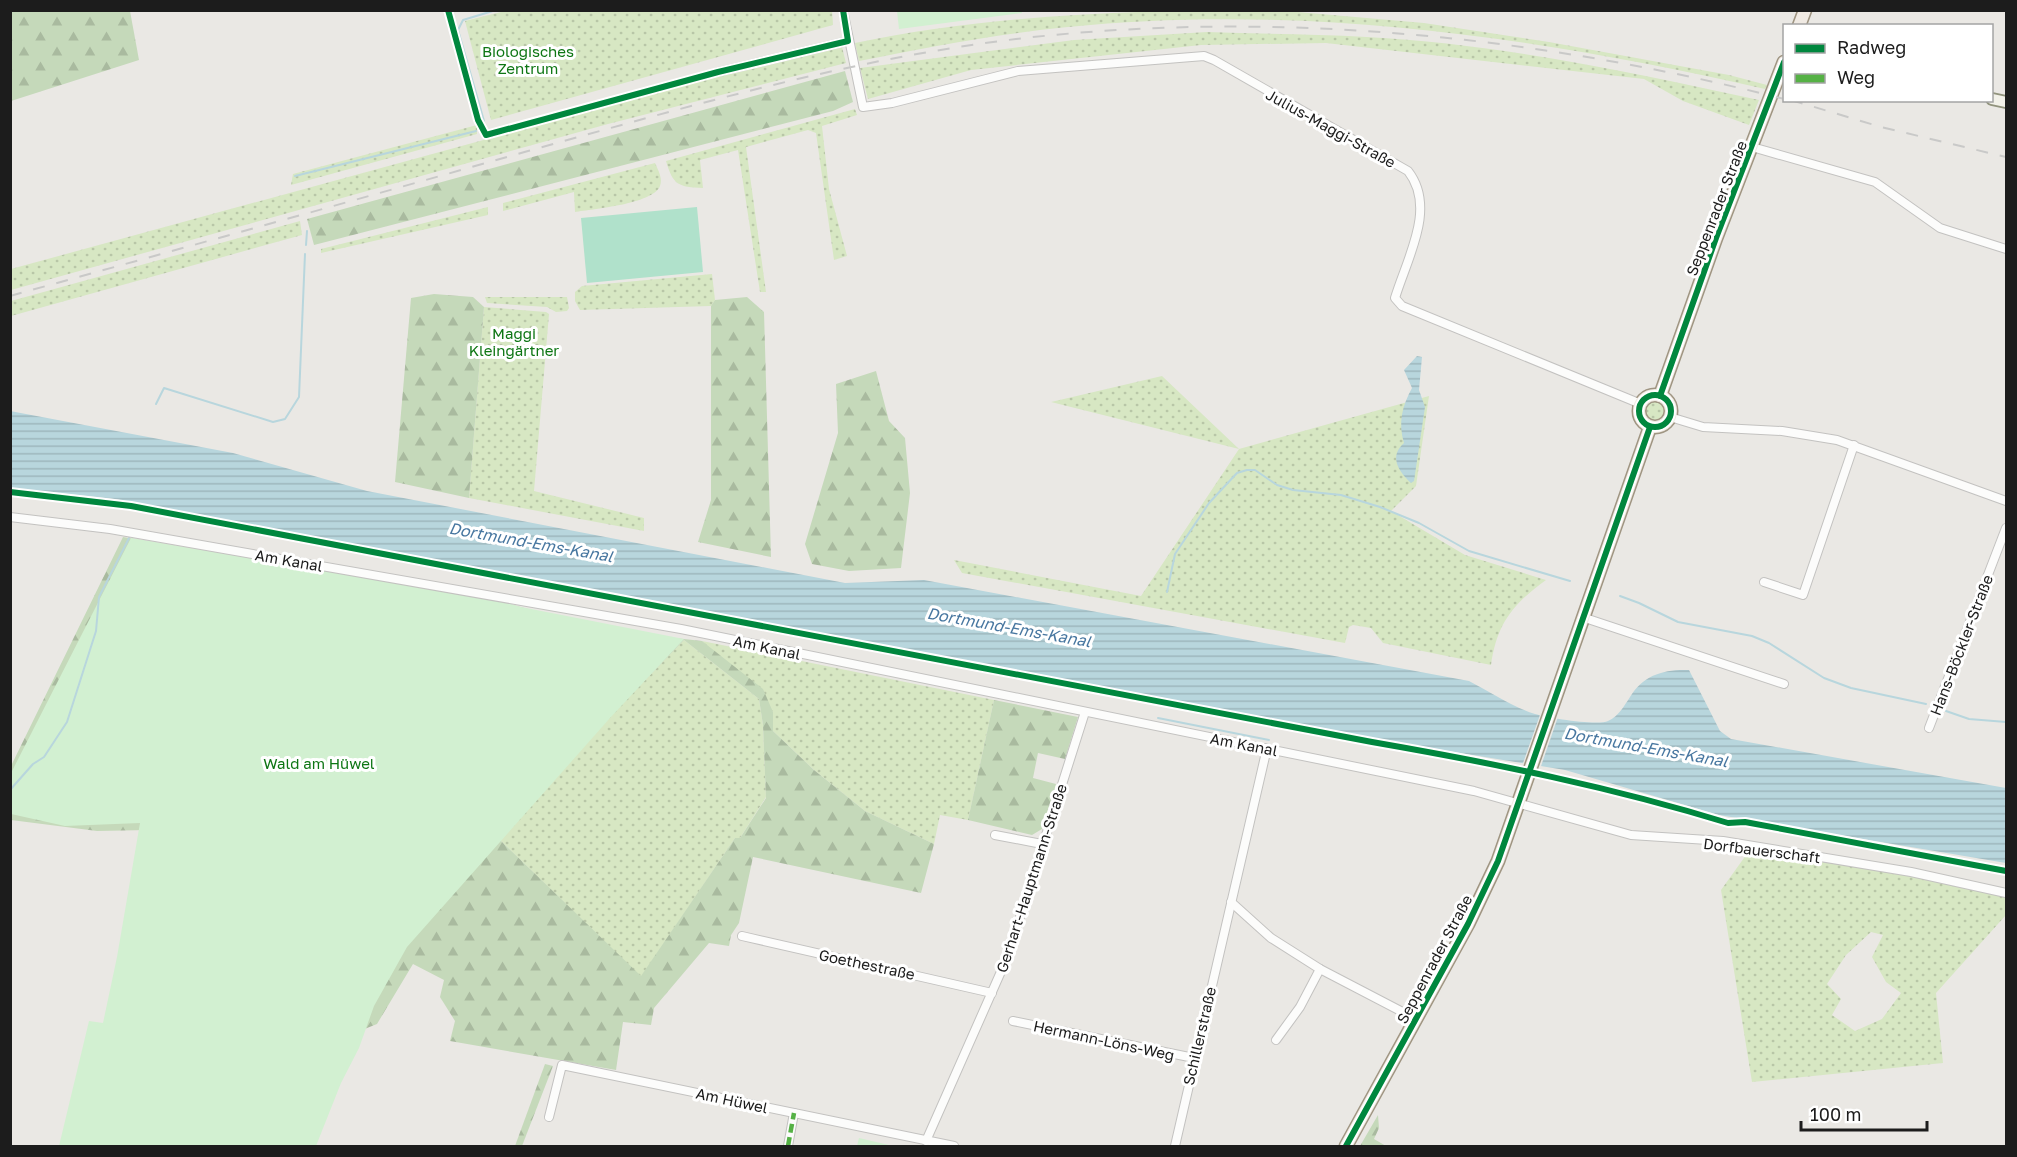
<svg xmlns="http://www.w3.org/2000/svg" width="2017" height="1157" font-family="'Golos Text',sans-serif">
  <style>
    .grass { fill: url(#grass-dots); fill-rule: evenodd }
    .forest { fill: url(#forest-firs); fill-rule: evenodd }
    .park { fill: #d2f0d1 }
    .pitch { fill: #b0e1cb }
    .water { fill: url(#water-rules) }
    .pier { fill: #eae8e4 }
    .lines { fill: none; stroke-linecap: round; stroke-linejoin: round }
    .stream { stroke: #b8d6dd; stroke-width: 2 }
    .street-casing { stroke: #c3c2c0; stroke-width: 10 }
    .secondary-casing { stroke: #91937d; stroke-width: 14 }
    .primary-casing { stroke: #9f9582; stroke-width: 15 }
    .street { stroke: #fcfcfb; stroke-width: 8 }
    .secondary { stroke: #f2f1e9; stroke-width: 10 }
    .primary { stroke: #f0eae3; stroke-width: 12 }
    .rail { stroke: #c9c9c8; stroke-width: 2; stroke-dasharray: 12 12; stroke-linecap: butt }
    .quiet { stroke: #55b145; stroke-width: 4.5; stroke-dasharray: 9 4.5; stroke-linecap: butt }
    .cycleway-casing { stroke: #fff; stroke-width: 10 }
    .cycleway { stroke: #00873e; stroke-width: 6 }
    .labels { text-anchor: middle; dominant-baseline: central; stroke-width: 6; stroke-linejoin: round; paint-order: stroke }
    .park-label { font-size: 15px; fill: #0e7614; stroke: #fff }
    .street-label { font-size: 15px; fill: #1c1c1c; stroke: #fff }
    .water-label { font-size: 16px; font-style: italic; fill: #4877a0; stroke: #fff }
  </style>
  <defs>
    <pattern id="grass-dots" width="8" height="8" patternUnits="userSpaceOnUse" patternTransform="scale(1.5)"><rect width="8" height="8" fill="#d7e7c3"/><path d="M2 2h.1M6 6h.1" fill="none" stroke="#b8c6a7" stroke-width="1.8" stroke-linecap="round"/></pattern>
    <pattern id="forest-firs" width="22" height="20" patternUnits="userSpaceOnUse" patternTransform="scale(1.5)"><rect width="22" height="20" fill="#c5d9ba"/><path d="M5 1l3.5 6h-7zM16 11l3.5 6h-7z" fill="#a9ba9f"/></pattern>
    <pattern id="water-rules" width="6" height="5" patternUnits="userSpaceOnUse" patternTransform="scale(1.5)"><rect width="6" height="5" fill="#b8d6dd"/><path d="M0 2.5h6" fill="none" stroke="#9eb7bd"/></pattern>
  </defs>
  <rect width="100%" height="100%" fill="#eae8e4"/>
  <g class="grass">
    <path d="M1275,10L1424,23L1549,42L1729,75L1767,85L1765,89C1538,37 1301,3 1068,27C997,34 928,47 859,61L855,43C992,14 1136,10 1275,10Z"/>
    <path d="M505,11L832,10L833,25L491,120L465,21Z"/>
    <path d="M1207,32C1260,34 1314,34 1367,37C1499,44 1630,72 1759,100L1749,125L1683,101L1644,79L1326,43L1201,45L971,70L868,99L860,68L1074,40Z"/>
    <path d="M842,47L846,63L608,124L11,290V269L703,80Z"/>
    <path d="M855,109L857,115L822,126L829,189L847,256L834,260L816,133L808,130L746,147L766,292H760L738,150L700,160L703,188C678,187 673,185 666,161Z"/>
    <path d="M477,125V134L291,185L293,174Z"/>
    <path d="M655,163C658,170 663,178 660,186C653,204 593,209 575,212L574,192L503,211V203Z"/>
    <path d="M488,207V215L321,253V249Z"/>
    <path d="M300,221L302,235L11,316V301Z"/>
    <path d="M712,274L715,300L711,306L580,310L575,301V292L582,286Z"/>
    <path d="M485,297H567L569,308L567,311L556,312L547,307L487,303Z"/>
    <path d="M484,307L546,312L549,314L534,491L644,518V531L469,498Z"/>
    <path d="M1162,376L1239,449L1429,396L1416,486L1391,511L1465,555L1546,580C1513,604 1497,623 1491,665L1383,643L1371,628L1353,625L1349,627L1345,643L962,573L954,560L1141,596L1239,449L1051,402Z"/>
    <circle cx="1655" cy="410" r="10"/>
    <path d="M684,640L759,699L763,725L766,797L740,838H735L641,977L500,840L615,711Z"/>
    <path d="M702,641L994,700L968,820L940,815L934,844L865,811L814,770L773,731V712Z"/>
    <path d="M1749,851L1913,875L2006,896V915L1936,993L1943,1063L1752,1082L1721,890ZM1871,932L1883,935L1872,957L1886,982L1901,993L1882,1019L1855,1031L1832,1015L1841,999L1827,984L1846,955Z"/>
  </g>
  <g class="forest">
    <path d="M11,10L130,11L139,60L11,101Z"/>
    <path d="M845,71L853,102L833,111L314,245L307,219Z"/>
    <path d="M434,294L473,297L484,307L469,498L395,482L411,298Z"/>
    <path d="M747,297L764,312L771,557L698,542L711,500V306L715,300Z"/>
    <path d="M876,371L889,421L905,438L910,493L901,568L849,571L812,564L805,544L838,433L836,384Z"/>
    <path d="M123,537L501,602L563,618L657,636L702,641L763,689L773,712V731L814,770L865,811L934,844L921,893L753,857L739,923L731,935L729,946L709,943L654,1008L651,1025L623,1022L616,1070L450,1041L455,1021L440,997L444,980L413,964L377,1024L362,1030L149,830L97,831L11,820L10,768ZM684,640L759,699L763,725L766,798L740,838H735L641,976L500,840L615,711Z"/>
    <path d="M994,700L1078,717L1065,759L1038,753L1033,778L1056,784L1042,829L1032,835L968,820Z"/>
    <path d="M545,1064L553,1066L522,1146H515Z"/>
    <path d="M1378,1115L1379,1128L1374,1139L1386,1146H1360Z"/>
  </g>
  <g class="park">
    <path d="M1021,10L1022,13L899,29L897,11Z"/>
    <path d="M131,538L493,599L521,607L684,639L610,718L407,947L374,1006L359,1048L341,1083L316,1146H59L89,1021L103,1023L117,957L140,823L65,826L11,814L10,775Z"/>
    <path d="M859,1138L893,1146H857Z"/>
  </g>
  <path class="pitch" d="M697,207L703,272L587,283L581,218Z"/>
  <g class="water">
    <path d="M1417,356L1422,357L1419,390L1425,407L1414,481L1411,483C1398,471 1389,456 1404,443C1398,423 1402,406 1412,388L1404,370Z"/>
    <path d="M10,411L233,453L367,491L845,583L924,580L1469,681C1490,692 1513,707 1535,714C1548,718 1598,726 1608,721C1619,716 1624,706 1630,697C1643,675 1664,669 1689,670L1720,731L1731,739L2006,788V863L1719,815L1565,770L1369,738L115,499L11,488Z"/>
  </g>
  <path class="pier" d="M1541,712L1559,714L1540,769L1522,766Z"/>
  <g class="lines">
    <g class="stream">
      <path d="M484,121L458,30L463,20L496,10"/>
      <path d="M295,176L476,131"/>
      <path d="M306,245L307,231"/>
      <path d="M156,404L164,388L273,422L285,419L299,397L305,254"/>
      <path d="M1167,592L1175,554L1209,503L1237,473L1247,470H1255L1277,485L1293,490L1341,495L1380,507L1419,523L1469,551L1570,581"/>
      <path d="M1620,596L1639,603L1678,622L1752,636L1769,643L1824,678L1851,688L1926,704"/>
      <path d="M1946,711L1969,719L2006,722"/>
      <path d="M1158,718L1269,740"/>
      <path d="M10,790L33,764L44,757L67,722L96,631L99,597L129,538"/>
    </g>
    <defs>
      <g id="street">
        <path d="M843,10L863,107L892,103L1018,71L1204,56L1214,60L1408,171C1437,208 1407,258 1395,298L1402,306L1641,404"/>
        <path d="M718,72L848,41"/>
        <path d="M1752,147L1875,182L1940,228L2006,249"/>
        <path d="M1670,417L1703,427L1782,431L1837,440L2006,501"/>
        <path d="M10,517L110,529L681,629L1474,791L1631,835L1723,841L1911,872L2006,893"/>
        <path d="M1764,582L1803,595L1854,445"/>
        <path d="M1582,617L1784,684"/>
        <path d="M1929,728L2006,528"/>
        <path d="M995,835L1042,844"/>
        <path d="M1231,902L1271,938L1320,969L1416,1019"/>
        <path d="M742,936L992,993"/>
        <path d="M1013,1021L1194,1058"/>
        <path d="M1276,1040L1300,1007L1320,969"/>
        <path d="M549,1117L562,1065L954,1146"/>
        <path d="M926,1141L1007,958L1085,712"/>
        <path d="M788,1146L794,1113"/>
        <path d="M1175,1146L1267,748"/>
      </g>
      <path id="secondary" d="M1992,99L2006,102"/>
      <g id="primary">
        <path d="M1799,26L1805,10"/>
        <circle cx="1655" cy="411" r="16"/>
        <path d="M1660,396L1716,238L1784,62"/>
        <path d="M1346,1146L1468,924L1498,861L1650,427"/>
      </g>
    </defs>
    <use href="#street" class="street-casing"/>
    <use href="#secondary" class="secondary-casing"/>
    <use href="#primary" class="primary-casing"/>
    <use href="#street" class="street"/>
    <use href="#secondary" class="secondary"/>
    <use href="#primary" class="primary"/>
    <g class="rail">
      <path d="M1791,100L1881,127L2006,157"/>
      <path d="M10,296C183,248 356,200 528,151C690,106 850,59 1016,39C1272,9 1535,35 1784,99"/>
    </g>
    <path class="quiet" d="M788,1146L794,1113"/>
    <defs>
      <g id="cycleway">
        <path d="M448,10L478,120L486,135L718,72L848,41L843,10"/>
        <circle cx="1655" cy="411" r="16"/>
        <path d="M1660,396L1716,238L1784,62"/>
        <path d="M10,492L131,506L1372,742C1493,763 1611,787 1728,823L1745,822L2006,871"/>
        <path d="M1346,1146L1468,924L1498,861L1650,427"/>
      </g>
    </defs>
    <use href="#cycleway" class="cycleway-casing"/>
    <use href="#cycleway" class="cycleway"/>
  </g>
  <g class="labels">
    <g class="park-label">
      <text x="528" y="51">Biologisches<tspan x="528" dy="17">Zentrum</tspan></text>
      <text x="514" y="333">Maggi<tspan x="514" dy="17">Kleingärtner</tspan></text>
      <text x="319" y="763">Wald am Hüwel</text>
    </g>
    <g class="street-label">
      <text transform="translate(1331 128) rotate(29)">Julius-Maggi-Straße</text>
      <text transform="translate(1716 208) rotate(-69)">Seppenrader Straße</text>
      <text transform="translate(289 560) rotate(10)">Am Kanal</text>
      <text transform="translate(1961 645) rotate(-69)">Hans-Böckler-Straße</text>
      <text transform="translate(767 647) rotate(12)">Am Kanal</text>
      <text transform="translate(1244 744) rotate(11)">Am Kanal</text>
      <text transform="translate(1762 850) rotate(7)">Dorfbauerschaft</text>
      <text transform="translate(1031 878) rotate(-72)">Gerhart-Hauptmann-Straße</text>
      <text transform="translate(1434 959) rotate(-62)">Seppenrader Straße</text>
      <text transform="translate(867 964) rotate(12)">Goethestraße</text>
      <text transform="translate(1199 1036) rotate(-77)">Schillerstraße</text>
      <text transform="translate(1104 1040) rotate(12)">Hermann-Löns-Weg</text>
      <text transform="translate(732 1100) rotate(12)">Am Hüwel</text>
    </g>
    <g class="water-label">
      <text transform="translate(531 542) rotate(10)">Dortmund-Ems-Kanal</text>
      <text transform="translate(1009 627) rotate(10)">Dortmund-Ems-Kanal</text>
      <text transform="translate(1646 747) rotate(10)">Dortmund-Ems-Kanal</text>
    </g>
  </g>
  <rect width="2017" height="1157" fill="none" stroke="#1c1c1c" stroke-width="24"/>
  <rect x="1783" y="24" width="210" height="78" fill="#ffffff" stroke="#a4a4a4" stroke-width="1.5"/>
  <rect x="1795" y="44" width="30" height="9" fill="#00873e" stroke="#a4a4a4" stroke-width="1.5"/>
  <text x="1837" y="54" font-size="18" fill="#1c1c1c">Radweg</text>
  <rect x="1795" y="74" width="30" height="9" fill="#55b145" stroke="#a4a4a4" stroke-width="1.5"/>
  <text x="1837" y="84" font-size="18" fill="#1c1c1c">Weg</text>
  <path d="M1801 1121v9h126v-9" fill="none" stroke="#1c1c1c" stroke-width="3"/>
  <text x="1810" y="1121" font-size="18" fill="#1c1c1c" stroke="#ffffff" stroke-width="4.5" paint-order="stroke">100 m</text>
</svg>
